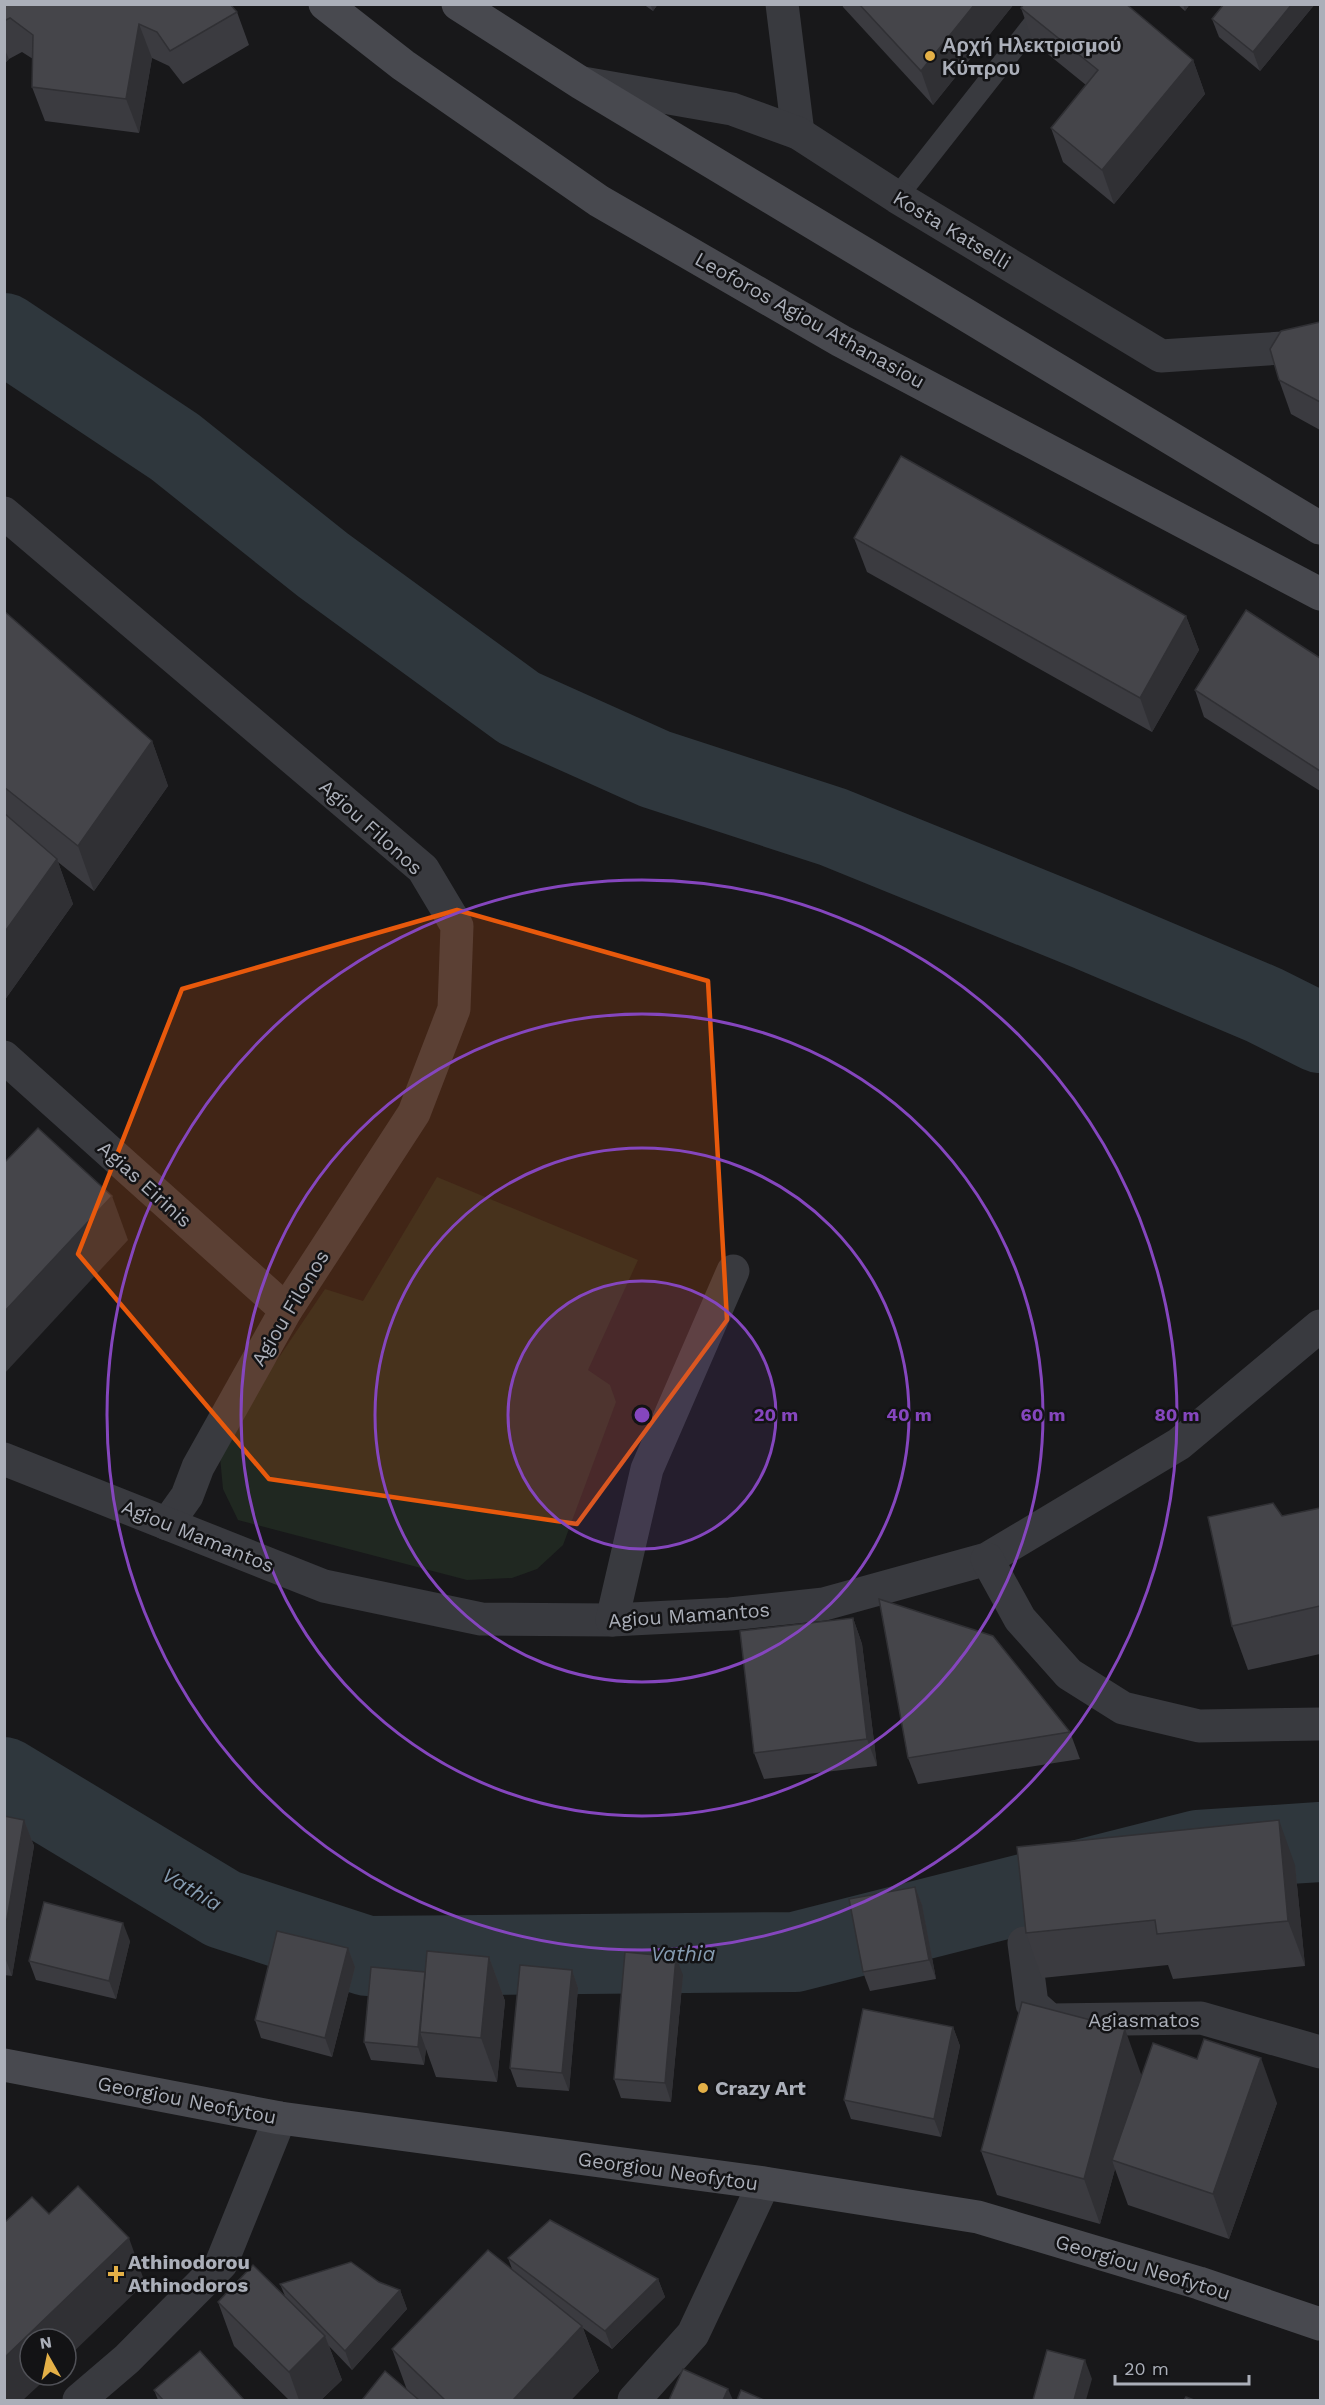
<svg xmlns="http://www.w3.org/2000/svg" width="1325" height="2405" font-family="'Work Sans',sans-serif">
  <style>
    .green { fill: #202821 }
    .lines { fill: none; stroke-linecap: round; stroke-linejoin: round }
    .river { stroke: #2f373d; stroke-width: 80 }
    .lane { stroke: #393a3f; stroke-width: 21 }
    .street { stroke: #393a3f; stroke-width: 33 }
    .secondary { stroke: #48494f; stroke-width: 33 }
    .wall { fill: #3b3b40 }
    .shaded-wall { fill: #303034 }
    .building { fill: #45454a; stroke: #303034; stroke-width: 1.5 }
    .marked { fill: #e8590c; fill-opacity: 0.2; stroke: #e8590c; stroke-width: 4.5; stroke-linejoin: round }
    .ring { fill: none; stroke: #8546be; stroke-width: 3 }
    .poi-dot { fill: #e4b047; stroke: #131315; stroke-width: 2 }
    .labels { text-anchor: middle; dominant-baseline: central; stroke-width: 5; stroke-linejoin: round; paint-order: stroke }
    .poi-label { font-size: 20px; font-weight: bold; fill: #abafb9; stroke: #131315; text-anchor: start }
    .street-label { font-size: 20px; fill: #abafb9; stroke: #131315 }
    .water-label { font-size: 21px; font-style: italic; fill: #869cb1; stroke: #131315 }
    .centre { fill: #8546be; stroke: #131315; stroke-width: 3 }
    .ring-label { font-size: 18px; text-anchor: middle; font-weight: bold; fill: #8546be; stroke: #131315; stroke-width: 5; stroke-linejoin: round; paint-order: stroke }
  </style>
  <rect width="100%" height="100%" fill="#18181a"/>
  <path class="green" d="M437,1177L638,1260L588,1370L610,1385L616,1402L563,1545L537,1569L512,1578L467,1580L238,1520L223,1489L219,1446L325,1289L363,1301Z"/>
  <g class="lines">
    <g class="river">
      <path d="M4,333L175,447L323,565L519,708L655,769L833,827L1087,930L1264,1005L1320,1033"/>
      <path d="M4,1777L223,1909L367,1956L795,1952L1198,1850L1320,1842"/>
    </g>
    <path class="lane" d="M897,197L1049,4"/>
    <g class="street">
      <path d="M782,4L798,133"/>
      <path d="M583,83L732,109L798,133L897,197L1161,356L1282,348L1320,340"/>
      <path d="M4,513L423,869L457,926L454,1009L414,1113L286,1310L198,1467L187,1496L167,1524"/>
      <path d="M4,1057L286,1310"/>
      <path d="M4,1459L324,1586L481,1619L612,1620L730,1614L824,1604L987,1559L1179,1444L1320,1326"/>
      <path d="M987,1559L1020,1619L1069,1674L1123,1708L1199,1726L1320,1724"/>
      <path d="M612,1620L647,1469L733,1271"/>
      <path d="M1024,1943L1032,2004L1050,2020L1201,2018L1320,2052"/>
      <path d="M79,2400L127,2359L221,2264L280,2118"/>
      <path d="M634,2400L693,2334L764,2183"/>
    </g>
    <g class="secondary">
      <path d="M325,4L403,65L599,201L841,341L1320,594"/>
      <path d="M458,4L581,83L1320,528"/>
      <path d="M4,2065L280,2118L764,2183L978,2217L1199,2283L1320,2324"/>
    </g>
  </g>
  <g class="wall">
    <path d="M4,4L237,12L249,45L183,84L169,66L152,58L139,133L45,121L32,87L33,59L22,52L9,59L4,64Z"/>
    <path d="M643,4H658L653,11Z"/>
    <path d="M842,4H1014L933,105L843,7Z"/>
    <path d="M1177,4H1190L1185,11Z"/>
    <path d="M1224,4H1315L1260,71L1219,37L1212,19Z"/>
    <path d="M1021,8L1193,60L1205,94L1114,204L1063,162L1051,128L1086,85L1033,42Z"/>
    <path d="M1320,322V430L1291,414L1279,380Z"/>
    <path d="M854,538L1186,616L1199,650L1152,732L867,572Z"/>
    <path d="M4,611L152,741L168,786L94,891L58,862L73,904L4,1001Z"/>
    <path d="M1320,658V791L1204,717L1195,690Z"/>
    <path d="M1320,1508V1654L1248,1670L1232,1626L1282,1516Z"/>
    <path d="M853,1618L862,1644L877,1766L764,1779L754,1753Z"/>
    <path d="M1070,1732L1080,1759L918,1784L908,1758Z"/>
    <path d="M4,1816L24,1820L34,1846L12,1976L4,1975Z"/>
    <path d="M1295,1865L1305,1966L1173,1979L1168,1965L1042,1978L1026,1933Z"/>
    <path d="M915,1887L922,1905L936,1979L870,1991L863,1972Z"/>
    <path d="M130,1941L116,1999L36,1980L29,1961Z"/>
    <path d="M348,1948L355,1967L332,2057L261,2038L255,2020Z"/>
    <path d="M489,1957L505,2001L497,2082L436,2077L426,2049L424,2065L371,2060L364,2042L425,1972Z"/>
    <path d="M572,1970L578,1988L569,2091L517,2087L510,2068Z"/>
    <path d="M683,1975L671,2102L621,2098L614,2079Z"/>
    <path d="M953,2027L960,2046L941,2137L851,2119L844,2100Z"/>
    <path d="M1141,2074L1140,2081L1277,2103L1229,2239L1128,2205L1115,2169L1100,2224L997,2195L981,2151Z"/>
    <path d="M508,2258L658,2279L665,2297L612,2349L583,2328L599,2371L571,2400H362L407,2390L392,2349L512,2269Z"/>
    <path d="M379,2282L400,2290L407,2309L352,2370L329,2346L342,2380L321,2400H289L234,2346L218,2302L285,2296L280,2284Z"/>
    <path d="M154,2390L244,2400H158Z"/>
  </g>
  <g class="shaded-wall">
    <path d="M650,4H658L653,11Z"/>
    <path d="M975,4H1014L933,105L921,71Z"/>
    <path d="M1183,4H1190L1185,11Z"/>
    <path d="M1292,4H1315L1260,71L1253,52Z"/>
    <path d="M139,24L152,58L139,133L126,99Z"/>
    <path d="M4,48L9,59L4,64Z"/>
    <path d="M1193,60L1205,94L1114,204L1102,170Z"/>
    <path d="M1186,616L1199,650L1152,732L1140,698Z"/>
    <path d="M152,741L168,786L94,891L78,846Z"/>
    <path d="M57,859L73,904L4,1001V933Z"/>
    <path d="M112,1196L128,1240L4,1374V1312Z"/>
    <path d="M853,1618L862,1644L877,1766L867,1739Z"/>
    <path d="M24,1820L34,1846L12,1976L4,1955V1936Z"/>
    <path d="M1279,1820L1295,1865L1305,1966L1288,1921Z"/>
    <path d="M915,1887L922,1905L936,1979L929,1960Z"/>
    <path d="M123,1923L130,1941L116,1999L109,1981Z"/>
    <path d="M348,1948L355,1967L332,2057L325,2038Z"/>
    <path d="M489,1957L505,2001L497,2082L481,2038Z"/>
    <path d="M676,1957L683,1975L671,2102L665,2083Z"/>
    <path d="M572,1970L578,1988L569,2091L562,2073Z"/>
    <path d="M425,1972L420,2032L426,2049L424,2065L418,2047Z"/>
    <path d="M953,2027L960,2046L941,2137L934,2119Z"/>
    <path d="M1125,2029L1141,2074L1117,2162L1112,2160L1115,2169L1100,2224L1084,2179Z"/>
    <path d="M1261,2058L1277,2103L1229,2239L1213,2194Z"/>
    <path d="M129,2238L145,2283L66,2359V2339H30V2375H50L23,2400H4V2358Z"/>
    <path d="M658,2279L665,2297L612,2349L605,2331Z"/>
    <path d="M400,2290L407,2309L352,2370L345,2351Z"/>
    <path d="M582,2326L599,2371L571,2400H513Z"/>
    <path d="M325,2336L342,2380L321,2400H299L289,2372Z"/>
    <path d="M1085,2360L1092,2379L1086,2400H1074Z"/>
    <path d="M728,2389L733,2400H723Z"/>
  </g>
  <g class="building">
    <path d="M4,4H230L237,12L170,51L157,32L139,24L126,99L32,87L33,35L10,18L4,21Z"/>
    <path d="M859,4H975L921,71Z"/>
    <path d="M1024,4H1126L1193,60L1102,170L1051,128L1098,70L1021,8Z"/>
    <path d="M1224,4H1292L1253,52L1212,19Z"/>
    <path d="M1320,322V402L1279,380L1270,349L1281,331Z"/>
    <path d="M901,456L1186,616L1140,698L854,538Z"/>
    <path d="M1246,610L1320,658V771L1195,690Z"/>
    <path d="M4,611L152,741L78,846L4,787Z"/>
    <path d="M4,813L57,859L4,933Z"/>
    <path d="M38,1128L112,1196L4,1312V1163Z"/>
    <path d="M1273,1503L1282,1516L1320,1508V1606L1232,1626L1208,1517Z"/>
    <path d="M879,1599L993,1636L1070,1732L908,1758Z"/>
    <path d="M853,1618L867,1739L754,1753L740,1631Z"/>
    <path d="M4,1816L24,1820L4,1936Z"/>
    <path d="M1279,1820L1288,1921L1157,1934L1155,1920L1026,1933L1017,1847Z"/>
    <path d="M915,1887L929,1960L863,1972L849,1899Z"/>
    <path d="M44,1902L123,1923L109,1981L29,1961Z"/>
    <path d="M277,1931L348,1948L325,2038L255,2020Z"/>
    <path d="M427,1951L489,1957L481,2038L420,2032Z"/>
    <path d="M625,1952L676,1957L665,2083L614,2079Z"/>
    <path d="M520,1965L572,1970L562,2073L510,2068Z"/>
    <path d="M371,1967L425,1972L418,2047L364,2042Z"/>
    <path d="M1022,2002L1125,2029L1084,2179L981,2151Z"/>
    <path d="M863,2009L953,2027L934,2119L844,2100Z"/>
    <path d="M1204,2039L1261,2058L1213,2194L1112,2160L1153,2043L1197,2059Z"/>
    <path d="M78,2186L129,2238L4,2358V2223L32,2197L49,2214Z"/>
    <path d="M550,2220L658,2279L605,2331L508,2258Z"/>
    <path d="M488,2250L582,2326L513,2400H445L392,2349Z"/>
    <path d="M351,2262L379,2282L400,2290L345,2351L280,2284Z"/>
    <path d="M253,2265L325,2336L289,2372L218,2302Z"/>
    <path d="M1047,2350L1085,2360L1074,2400H1033Z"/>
    <path d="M200,2351L244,2400H163L154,2390Z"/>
    <path d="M683,2369L728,2389L723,2400H669Z"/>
    <path d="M385,2371L419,2400H362Z"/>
    <path d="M741,2390L764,2400H737Z"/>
    <path d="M1186,2397L1194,2400H1184Z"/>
  </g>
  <path class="marked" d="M457,910L708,981L727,1320L577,1524L269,1479L78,1254L182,989Z"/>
  <circle cx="642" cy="1415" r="134" fill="#8546be" fill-opacity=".12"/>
  <g class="ring">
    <circle cx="642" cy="1415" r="134"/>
    <circle cx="642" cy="1415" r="267"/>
    <circle cx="642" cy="1415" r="401"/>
    <circle cx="642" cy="1415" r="535"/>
  </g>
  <g class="poi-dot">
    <circle cx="930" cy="56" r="6"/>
    <circle cx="703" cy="2088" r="6"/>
    <path d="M113 2265h6v6h6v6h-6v6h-6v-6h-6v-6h6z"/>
  </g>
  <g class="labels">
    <g class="poi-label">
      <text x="942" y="45">Αρχή Ηλεκτρισμού<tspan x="942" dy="23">Κύπρου</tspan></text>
      <text x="715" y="2088">Crazy Art</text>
      <text x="128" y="2262">Athinodorou<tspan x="128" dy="23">Athinodoros</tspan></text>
    </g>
    <g class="street-label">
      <text transform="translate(952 230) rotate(31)">Kosta Katselli</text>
      <text transform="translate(810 320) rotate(29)">Leoforos Agiou Athanasiou</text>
      <text transform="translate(371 827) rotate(42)">Agiou Filonos</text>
      <text transform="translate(145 1184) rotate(42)">Agias Eirinis</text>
      <text transform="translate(290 1308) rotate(-59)">Agiou Filonos</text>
      <text transform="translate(198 1536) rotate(22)">Agiou Mamantos</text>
      <text transform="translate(689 1615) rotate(-4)">Agiou Mamantos</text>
      <text x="1144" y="2020">Agiasmatos</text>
      <text transform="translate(187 2100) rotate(11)">Georgiou Neofytou</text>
      <text transform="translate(668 2171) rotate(8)">Georgiou Neofytou</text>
      <text transform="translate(1143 2267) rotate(17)">Georgiou Neofytou</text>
    </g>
    <g class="water-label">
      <text transform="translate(192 1889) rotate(30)">Vathia</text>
      <text x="683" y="1953">Vathia</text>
    </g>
  </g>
  <circle cx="642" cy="1415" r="9" class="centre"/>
  <g class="ring-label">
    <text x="776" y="1421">20 m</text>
    <text x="909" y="1421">40 m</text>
    <text x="1043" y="1421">60 m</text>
    <text x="1177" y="1421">80 m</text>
  </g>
  <rect width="1325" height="2405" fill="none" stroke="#abafb9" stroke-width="12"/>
  <g transform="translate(48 2357) rotate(351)"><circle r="28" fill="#131315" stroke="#505157" stroke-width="1.5"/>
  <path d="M0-4.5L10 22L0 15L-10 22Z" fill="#e4b047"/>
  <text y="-9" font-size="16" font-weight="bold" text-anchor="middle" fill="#abafb9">N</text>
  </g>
  <path d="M1115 2375v9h134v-9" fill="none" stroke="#abafb9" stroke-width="3"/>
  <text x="1124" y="2375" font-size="18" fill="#abafb9" stroke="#131315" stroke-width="4.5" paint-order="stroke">20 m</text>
</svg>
